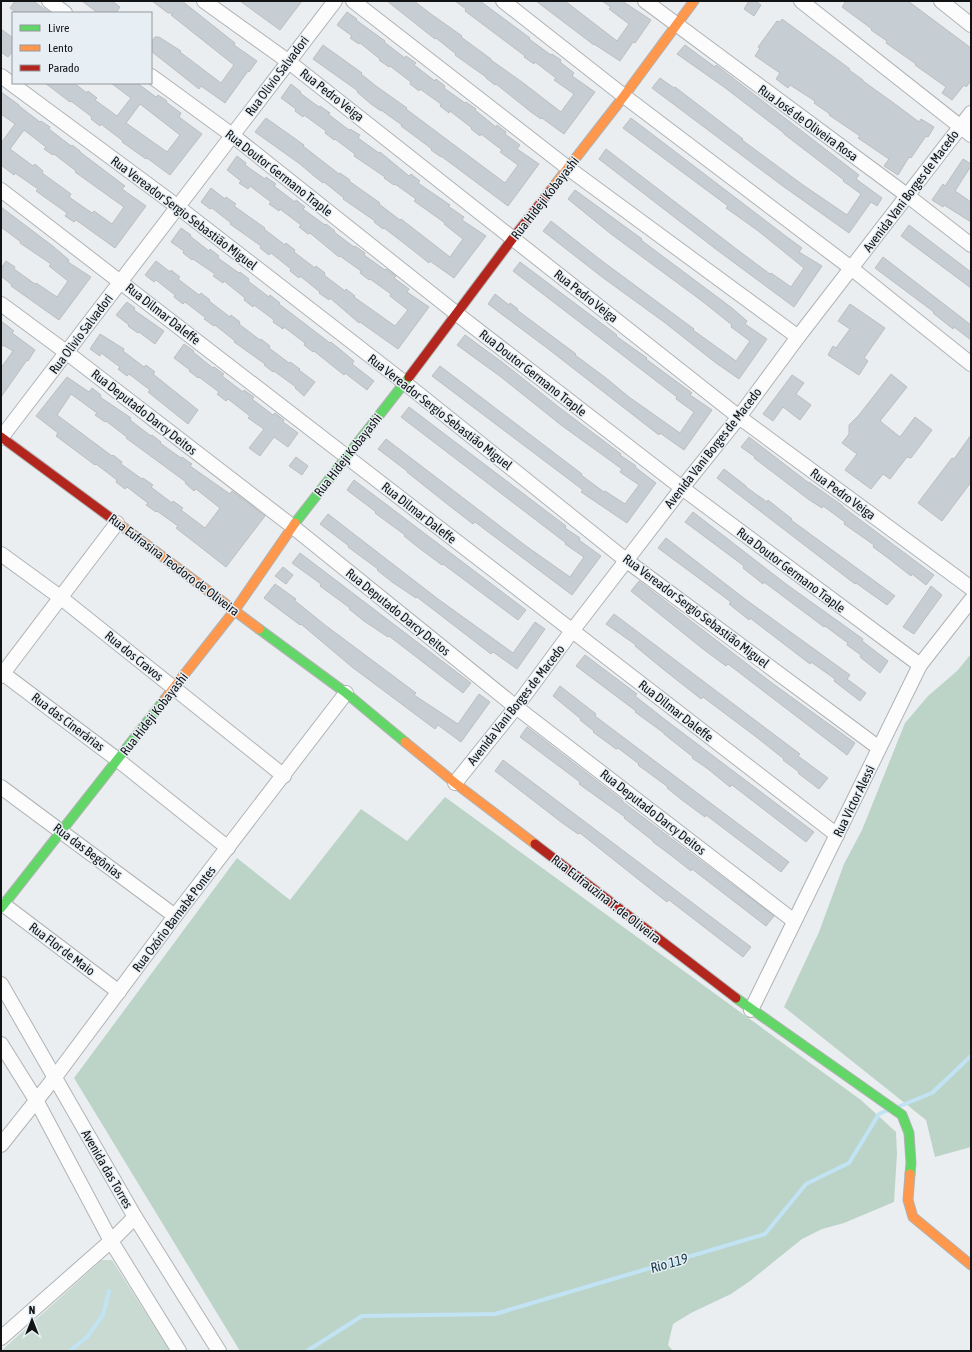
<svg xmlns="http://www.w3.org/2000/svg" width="972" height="1352" font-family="'Asap Condensed',sans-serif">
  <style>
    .green { fill: #c8dad1 }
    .forest { fill: #bcd4c8 }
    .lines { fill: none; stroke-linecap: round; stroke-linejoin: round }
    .stream { stroke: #c2e3f4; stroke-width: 4 }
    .building { fill: #c6ced4; stroke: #bcbec0; fill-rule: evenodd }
    .street-casing { stroke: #b0b3b4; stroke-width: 16 }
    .fast-casing { stroke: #b0b3b4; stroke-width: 11 }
    .slow-casing { stroke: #b0b3b4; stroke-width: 11 }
    .jam-casing { stroke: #b0b3b4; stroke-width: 11 }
    .street { stroke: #fcfcfd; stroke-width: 14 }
    .fast { stroke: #63d668; stroke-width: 9 }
    .slow { stroke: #ff974d; stroke-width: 9 }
    .jam { stroke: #b3261e; stroke-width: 9 }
    .labels { text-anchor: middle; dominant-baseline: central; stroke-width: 3; stroke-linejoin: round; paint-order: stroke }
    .street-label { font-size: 13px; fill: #111315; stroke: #e8eff4 }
    .water-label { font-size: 14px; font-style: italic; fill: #12384a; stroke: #e8eff4 }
  </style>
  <rect width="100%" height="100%" fill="#ebeef1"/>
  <path class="green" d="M102,1260H112L170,1351H1Z"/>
  <g class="forest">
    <path d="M971,654V1147L935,1157L926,1120L784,1007L819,932L844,864L862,830L905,723L928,696L957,671Z"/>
    <path d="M445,797L861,1100L896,1132L897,1154L894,1202L844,1223L822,1229L802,1239L750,1281L731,1294L691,1313L673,1324L668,1345L673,1351H240L74,1078L237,858L290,900L361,809L407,841Z"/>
  </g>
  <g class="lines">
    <g class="stream">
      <path d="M900,1106L932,1093L971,1056"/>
      <path d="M70,1351L87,1337L103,1315L109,1291"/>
      <path d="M307,1351L362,1316L495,1314L765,1234L806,1184L849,1163L879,1114L886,1111"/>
    </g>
  </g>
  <g class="building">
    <path d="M15,1H33L50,13H17L10,8Z"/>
    <path d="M82,1H112L120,7L116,13H98Z"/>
    <path d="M152,1H182L235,43L234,45L257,61L249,72L248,71L225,103L201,86L199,89L151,51V42L155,37H159L181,51L180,52L221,83L234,65L171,15L173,13H168Z"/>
    <path d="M240,1H302L280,30Z"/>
    <path d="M387,1H414L431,14L462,36L461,37L491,59V60L522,82L561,112L574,94L554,80L556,78L535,62L534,64L524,57L525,56L465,11L466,9L455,1H480L530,38L529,39L551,55L552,54L561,60L560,62L574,73L572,76L595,92L564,134L542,118L541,119L531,112L496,84L495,85L486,78V77L455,55L456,54L436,38L435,39Z"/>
    <path d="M536,1H565L617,41L629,24L609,9L611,7L602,1H622L651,20L635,43L633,42L620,61L594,44V45Z"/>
    <path d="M749,1H755L761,5L754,16L744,9Z"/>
    <path d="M846,1H908L971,48V81L966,87L964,85L952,100L942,93L946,87L915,65L916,64L886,43L887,41L871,30L872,29L842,7Z"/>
    <path d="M347,12L357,19L356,20L385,41L384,42L405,58L406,56L416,63L414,65L435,81L436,79L445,86L444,88L465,103L466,102L476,109L475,110L496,127L497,125L506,132L505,134L520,145L517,149L539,164L508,206L441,156V157L431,150L432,149L401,126L402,125L381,110V111L371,104L357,92L358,91L313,59L323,45L362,73L361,74L376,86L407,108L406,109L505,183L518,165L500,152L502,150L481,134L480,136L471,129L472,128L450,111L449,113L440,106L441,104L420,89L419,91L410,84L411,82L390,66L389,67L379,60L380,59L360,43L359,44L350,38L352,36L337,25Z"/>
    <path d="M782,19L850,69L849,70L863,80V81L895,104L919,122L921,119L934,127L928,137L926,136L911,158L909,157L898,175L884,166L889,159L858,138L860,136L829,115L830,114L814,103L815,101L790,85L788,88L776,79L780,73L755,56L760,48L758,47L777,21L780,22Z"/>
    <path d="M1,29L13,38V51L8,57L1,52Z"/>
    <path d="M685,45L715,67L716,65L859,175L856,179L882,198L877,206L871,202L849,233L780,184L652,88L660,78L674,88L675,87L743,139L742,140L803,185L847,215L861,194L843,181L844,180L784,134V133L724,87L677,54Z"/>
    <path d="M45,83H74L87,93L88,91L97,98L95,100L117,116L131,98L111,83H137L156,97L158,95L167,101L166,102L181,113L179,117L202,134L170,175L147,158L146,159L122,142L123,141L101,124L100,126L91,119L92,117L71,101L70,102ZM140,104L180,135L167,152L126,123Z"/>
    <path d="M291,84L301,92L300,93L319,107L320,106L330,113L328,114L349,130L350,129L360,135L358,138L379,153L380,152L409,176L411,174L420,181L418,183L450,205L448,206L464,217L462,220L486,236L454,278L430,261L429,263L405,244L384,228L383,229L374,222L375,221L343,199L344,198L324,182L323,183L314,176L300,164L255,132L266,118L304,145L303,146L339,174L340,173L350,180L349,181L380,203L379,204L400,220L401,219L450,257L463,239L444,224L445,223L414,201L416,199L395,184L394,185L384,178L385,177L354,156L355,154L335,139L334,140L325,133L326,131L304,115L303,117L295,111L296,109L281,98Z"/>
    <path d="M1,92L19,105V106L40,122L41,121L50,127L49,129L71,146L72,145L80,151V152L125,186L122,189L146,206L115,248L76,220L74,222L65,216L67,213L36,191L38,189L15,173L14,175L1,165V143L15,124L1,114ZM24,130L46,147L44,149L53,155L54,154L76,171L75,172L124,207L112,224L94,211L92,213L69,197L71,194L42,173L43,171L35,164L33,166L10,149Z"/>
    <path d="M631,118L787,237L802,248L799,252L822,266L794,307L717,250L599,159L606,149L739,251L770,274L771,273L791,287L804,268L757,230L726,208L728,206L623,128Z"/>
    <path d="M237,156L246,163L245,165L265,179L266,177L276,184L274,186L295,202L296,200L305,207L303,209L325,225L326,224L335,231L334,232L354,247L355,246L365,253L364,255L385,270L386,269L396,276L394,278L409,289L407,292L429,307L398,349L360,322L359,323L330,298L329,300L319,293L320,292L300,276L299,278L290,271L291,269L271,253L269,255L260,248L261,246L230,224L231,223L212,208L210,209L201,202L211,188L225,199L226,197L236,204L234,206L265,228L264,229L285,245L286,243L295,250L294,252L315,268L316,266L325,273L324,275L345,291L346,289L355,296L354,297L395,326L408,310L390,296L391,294L370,279L369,280L360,273L361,271L340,256L339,257L310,233L308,234L299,227L301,225L280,209L279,211L269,204L271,202L250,186L248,189L239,183L241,181L227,170Z"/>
    <path d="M963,159L971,164V166L955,191L971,202V222L944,205L943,207L932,200L943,184L945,186Z"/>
    <path d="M575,190L642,239L641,240L732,308L747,321L745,324L767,339L739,379L716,363L664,322L602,277L543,231L551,221L602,261L694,329L693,330L736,361L750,341L731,327L732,325L702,301L611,234L568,199Z"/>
    <path d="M1,207L54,247L69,260L68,262L91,277L59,320L11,286L12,285L1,276V268L6,261L15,267L14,269L35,284L36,283L57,297L68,281L49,266L51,264L20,243L21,242L1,227Z"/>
    <path d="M909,225L971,272V288L901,236Z"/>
    <path d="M181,228L191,235L190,236L209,251L210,249L219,256L218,258L239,273L240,272L249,279L248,281L269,297L270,295L280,303L279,304L330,343L331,342L354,361L352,364L374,381L367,390L345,373L344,375L314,351L313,352L304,345L305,343L284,327L283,329L273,322L274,320L254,305L253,307L244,300L245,298L224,281L223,283L213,276L215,274L193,259L192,260L183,253L184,251L171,242Z"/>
    <path d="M883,257L971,325V340L954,327L953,329L933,313L934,312L875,268Z"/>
    <path d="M156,261L170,272L171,270L180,277L178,279L199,295L201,293L210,300L209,301L230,317L231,315L240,322L239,324L260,340L261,339L270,346L269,348L289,363L290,362L300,369L299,370L315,382L304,396L295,388L296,387L274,371L273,372L264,365L265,364L234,342L235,341L215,325L214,326L204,319L206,318L185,302L183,304L174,297L175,295L156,280L154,282L145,275Z"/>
    <path d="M520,262L617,335L616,336L647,358L646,359L692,393L690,395L712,410L684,450L660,433L659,435L637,418L547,348L488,304L495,294L509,305L510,303L518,309L517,310L576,354L575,355L606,378L629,397L680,433L694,412L676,399L677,397L513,271Z"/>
    <path d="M127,302L135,308L134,310L164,331L155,344L139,332L138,333L128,326L129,325L116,315Z"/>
    <path d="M850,304L885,328L864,358L868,361L859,375L828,355L833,346L836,348L850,329L838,321Z"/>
    <path d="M1,321L14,331L12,333L35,350L28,361L27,360L1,397V368L13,351L3,345L1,348Z"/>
    <path d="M100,334L124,349L123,351L144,367L146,365L155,372L153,374L198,410L188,424L148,392L150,390L129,374L127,376L118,369L120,367L101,353L100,356L90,349Z"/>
    <path d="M465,335L502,362L560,408L621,454L620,455L636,466L635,467L656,483L627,523L581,492L583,490L432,376L440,366L582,474L581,475L604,492L605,491L625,504L639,485L620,472L622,469L561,425L501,377L457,345Z"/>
    <path d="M184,344L194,351L193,352L213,368L214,367L224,374L222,376L243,392L244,390L254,397L252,399L273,415L275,413L284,420L283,422L298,433L288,447L274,437L260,456L249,448L264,429L248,418L250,416L228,399L226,401L217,394L219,392L199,377L198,378L189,371L190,370L174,358Z"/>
    <path d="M891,374L907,387L880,421L900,437L915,417L932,430L911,458L907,457L890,479L883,474L871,489L845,470L857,454L842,443L849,434V425L859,415Z"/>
    <path d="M792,375L804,383L796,394L811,405L800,420L783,407L773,421L763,414Z"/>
    <path d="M67,377L89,392L92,388L101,395L100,397L131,418L130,420L151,436L152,435L161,442L160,443L181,458L182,457L192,464L190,466L230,494L232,491L265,516L226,567L176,528L178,526L157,511L156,512L146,505L148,503L127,487L125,489L116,482L117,480L96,464L95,465L56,436L58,433L36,416ZM71,394L97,413L95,415L105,422L106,421L127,437L126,438L186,482L185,483L194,491L196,489L220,508L205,528L181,510L183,508L173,501L172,503L151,487L153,485L143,478L142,479L121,464L122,462L113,455L112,456L57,415Z"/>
    <path d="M409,407L566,526L565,528L580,538L579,540L601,556L572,595L475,522L473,524L451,507L407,472V471L378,449L386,439L526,546L570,577L584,557L565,544L566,543L401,417Z"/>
    <path d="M971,435V482L942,521L918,503L952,458L954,459Z"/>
    <path d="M749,437L809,483V482L843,506V507L934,575L926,585L912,574L911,576L888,558L873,547L874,545L844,524L845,522L823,506L822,508L808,499L754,458L755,457L741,447Z"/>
    <path d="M296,457L308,466L302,475L289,466Z"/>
    <path d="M724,469L746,486V487L767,502L768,500L792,519L791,520L895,596L887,605L856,583L855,584L717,478Z"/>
    <path d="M354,480L526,610L518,620L443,564L442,565L419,548L404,536L405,535L375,513L376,512L347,490Z"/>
    <path d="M693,512L786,584L863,639L862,641L888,661L880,673L860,657L861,655L847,645L848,643L825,626L824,627L764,582L763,584L743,568L744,566L685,522Z"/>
    <path d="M328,514L438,599L513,653L535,622L545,629L517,669L493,652L491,654L417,597L416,598L392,582L377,570L378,569L348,547L349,546L320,524Z"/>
    <path d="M666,538L745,599L850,675L847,679L866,693L860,701L834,681L835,679L811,662L810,664L750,618L749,620L729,604L731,602L658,548Z"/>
    <path d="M300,553L471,683L463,693L389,636L388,637L364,621L349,609L350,608L320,586L321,584L292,563Z"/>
    <path d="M283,567L293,575L286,584L275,576Z"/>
    <path d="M639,581L772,683L855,743L847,755L728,664L726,666L703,649L631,591Z"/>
    <path d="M275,584L296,599L294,600L325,625L416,693L414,695L458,724L479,694L490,702L461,742L438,725L435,729L352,667L301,624L300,625L264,598Z"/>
    <path d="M931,586L942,595L914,634L903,627Z"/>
    <path d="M614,614L800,754L798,756L828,778L819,789L798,773L799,772L783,760L784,759L755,736L703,697L701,699L663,669L635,646L636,645L606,624Z"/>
    <path d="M585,655L637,694L635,696L663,718L814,832L806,842L732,785L730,787L708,769L692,758L693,757L664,734V733L635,712L636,711L576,666Z"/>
    <path d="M560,686L596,714L595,716L789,862L781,872L706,815L705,817L682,800L667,788L668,787L638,765L639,764L618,748L616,749L593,732L594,731L580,720L581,719L553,696Z"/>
    <path d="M527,727L623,801V802L774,916L766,926L692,869L691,871L668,853L653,842V841L624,818L625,817L579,784L580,782L520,737Z"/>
    <path d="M503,760L751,947L743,957L669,900L667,902L658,895L580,833L578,834L561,822L495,771Z"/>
  </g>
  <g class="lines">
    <defs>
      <g id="street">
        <path d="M49,1L65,13"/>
        <path d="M204,1L289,62L739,417L971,588"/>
        <path d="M353,1L568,168L798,337"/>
        <path d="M503,1L624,96L851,268L971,364"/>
        <path d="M645,1L908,196L971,245"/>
        <path d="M801,1L971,135"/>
        <path d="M941,1L971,25"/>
        <path d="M1,76L178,207L405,383L627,561L879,748"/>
        <path d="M151,76L232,135L457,314L682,488L920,665"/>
        <path d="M1,190L837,835"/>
        <path d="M1,304L66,352L292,526L516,707L794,921"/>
        <path d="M1,438L335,1"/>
        <path d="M1,554L60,597L284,776"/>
        <path d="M1,672L118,760L228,848"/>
        <path d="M1,676L117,523"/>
        <path d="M455,783L516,707L572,631L682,488L739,417L798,337L971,113"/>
        <path d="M1,787L175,916"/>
        <path d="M4,905L119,992"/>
        <path d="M1,984L135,1217L219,1351"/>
        <path d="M751,1010L920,665L971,600"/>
        <path d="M1,1044L36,1100L111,1241L179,1351"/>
        <path d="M1,1145L55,1077L175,916L346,693"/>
        <path d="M1,1338L111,1241L135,1217"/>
      </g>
      <g id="fast">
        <path d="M295,523L409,377"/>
        <path d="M259,629L346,693L405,742"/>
        <path d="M1,908L165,699"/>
        <path d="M736,998L902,1115L909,1133L911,1163L910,1174"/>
      </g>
      <g id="slow">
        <path d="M550,191L624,96L694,1"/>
        <path d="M115,521L259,629"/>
        <path d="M165,699L235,610L295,523"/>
        <path d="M405,742L455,783L535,844"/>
        <path d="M910,1174L908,1200L913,1217L971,1265"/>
      </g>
      <g id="jam">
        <path d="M409,377L513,238L550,191"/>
        <path d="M1,437L115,521"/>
        <path d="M535,844L736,998"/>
      </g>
    </defs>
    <use href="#street" class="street-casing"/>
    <use href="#fast" class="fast-casing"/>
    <use href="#slow" class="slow-casing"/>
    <use href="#jam" class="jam-casing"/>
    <use href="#street" class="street"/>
    <use href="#fast" class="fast"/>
    <use href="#slow" class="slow"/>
    <use href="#jam" class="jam"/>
  </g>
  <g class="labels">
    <g class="street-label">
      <text transform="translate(277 76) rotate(-53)">Rua Olivio Salvadori</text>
      <text transform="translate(332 95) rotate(38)">Rua Pedro Veiga</text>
      <text transform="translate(808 123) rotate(36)">Rua José de Oliveira Rosa</text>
      <text transform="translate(279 173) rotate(38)">Rua Doutor Germano Traple</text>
      <text transform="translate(911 191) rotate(-53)">Avenida Vani Borges de Macedo</text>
      <text transform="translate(545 198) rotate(-52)">Rua Hideji Kobayashi</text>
      <text transform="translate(184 213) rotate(37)">Rua Vereador Sergio Sebastião Miguel</text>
      <text transform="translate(586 296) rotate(38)">Rua Pedro Veiga</text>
      <text transform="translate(163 314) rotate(38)">Rua Dilmar Daleffe</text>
      <text transform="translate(81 334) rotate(-53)">Rua Olivio Salvadori</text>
      <text transform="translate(533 373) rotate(38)">Rua Doutor Germano Traple</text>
      <text transform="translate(144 412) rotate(38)">Rua Deputado Darcy Deitos</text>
      <text transform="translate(440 412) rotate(38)">Rua Vereador Sergio Sebastião Miguel</text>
      <text transform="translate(713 448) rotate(-52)">Avenida Vani Borges de Macedo</text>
      <text transform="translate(348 455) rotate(-52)">Rua Hideji Kobayashi</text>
      <text transform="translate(843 494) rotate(36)">Rua Pedro Veiga</text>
      <text transform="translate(419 513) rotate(38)">Rua Dilmar Daleffe</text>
      <text transform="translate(174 565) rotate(37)">Rua Eufrasina Teodoro de Oliveira</text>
      <text transform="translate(791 570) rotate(37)">Rua Doutor Germano Traple</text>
      <text transform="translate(696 611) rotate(37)">Rua Vereador Sergio Sebastião Miguel</text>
      <text transform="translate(398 612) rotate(39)">Rua Deputado Darcy Deitos</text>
      <text transform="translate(134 656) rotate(39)">Rua dos Cravos</text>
      <text transform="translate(516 705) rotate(-52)">Avenida Vani Borges de Macedo</text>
      <text transform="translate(676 711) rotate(38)">Rua Dilmar Daleffe</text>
      <text transform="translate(154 714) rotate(-52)">Rua Hideji Kobayashi</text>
      <text transform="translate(68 722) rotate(37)">Rua das Cinerárias</text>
      <text transform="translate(854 801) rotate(-64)">Rua Victor Alessi</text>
      <text transform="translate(653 812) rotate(38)">Rua Deputado Darcy Deitos</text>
      <text transform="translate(88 851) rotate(37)">Rua das Begônias</text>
      <text transform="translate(606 899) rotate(38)">Rua Eufrauzina T. de Oliveira</text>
      <text transform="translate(174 919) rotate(-53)">Rua Ozório Barnabé Pontes</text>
      <text transform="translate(62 949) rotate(37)">Rua Flor de Maio</text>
      <text transform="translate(107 1169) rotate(60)">Avenida das Torres</text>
    </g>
    <g class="water-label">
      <text transform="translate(669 1263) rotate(-16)">Rio 119</text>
    </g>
  </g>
  <rect width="972" height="1352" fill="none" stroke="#111315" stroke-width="4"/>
  <rect x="12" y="12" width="140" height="72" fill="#e8eff4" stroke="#92979b"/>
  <rect x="20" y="25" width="20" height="6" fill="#63d668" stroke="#92979b"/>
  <text x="48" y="32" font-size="12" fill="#111315">Livre</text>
  <rect x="20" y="45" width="20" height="6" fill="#ff974d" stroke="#92979b"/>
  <text x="48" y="52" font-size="12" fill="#111315">Lento</text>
  <rect x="20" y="65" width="20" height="6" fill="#b3261e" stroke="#92979b"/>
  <text x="48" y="72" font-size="12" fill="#111315">Parado</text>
  <g transform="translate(32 1320)" stroke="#e8eff4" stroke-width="3" paint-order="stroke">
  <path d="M0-3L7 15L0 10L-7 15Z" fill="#111315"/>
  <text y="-6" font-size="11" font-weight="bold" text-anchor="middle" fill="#111315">N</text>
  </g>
</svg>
